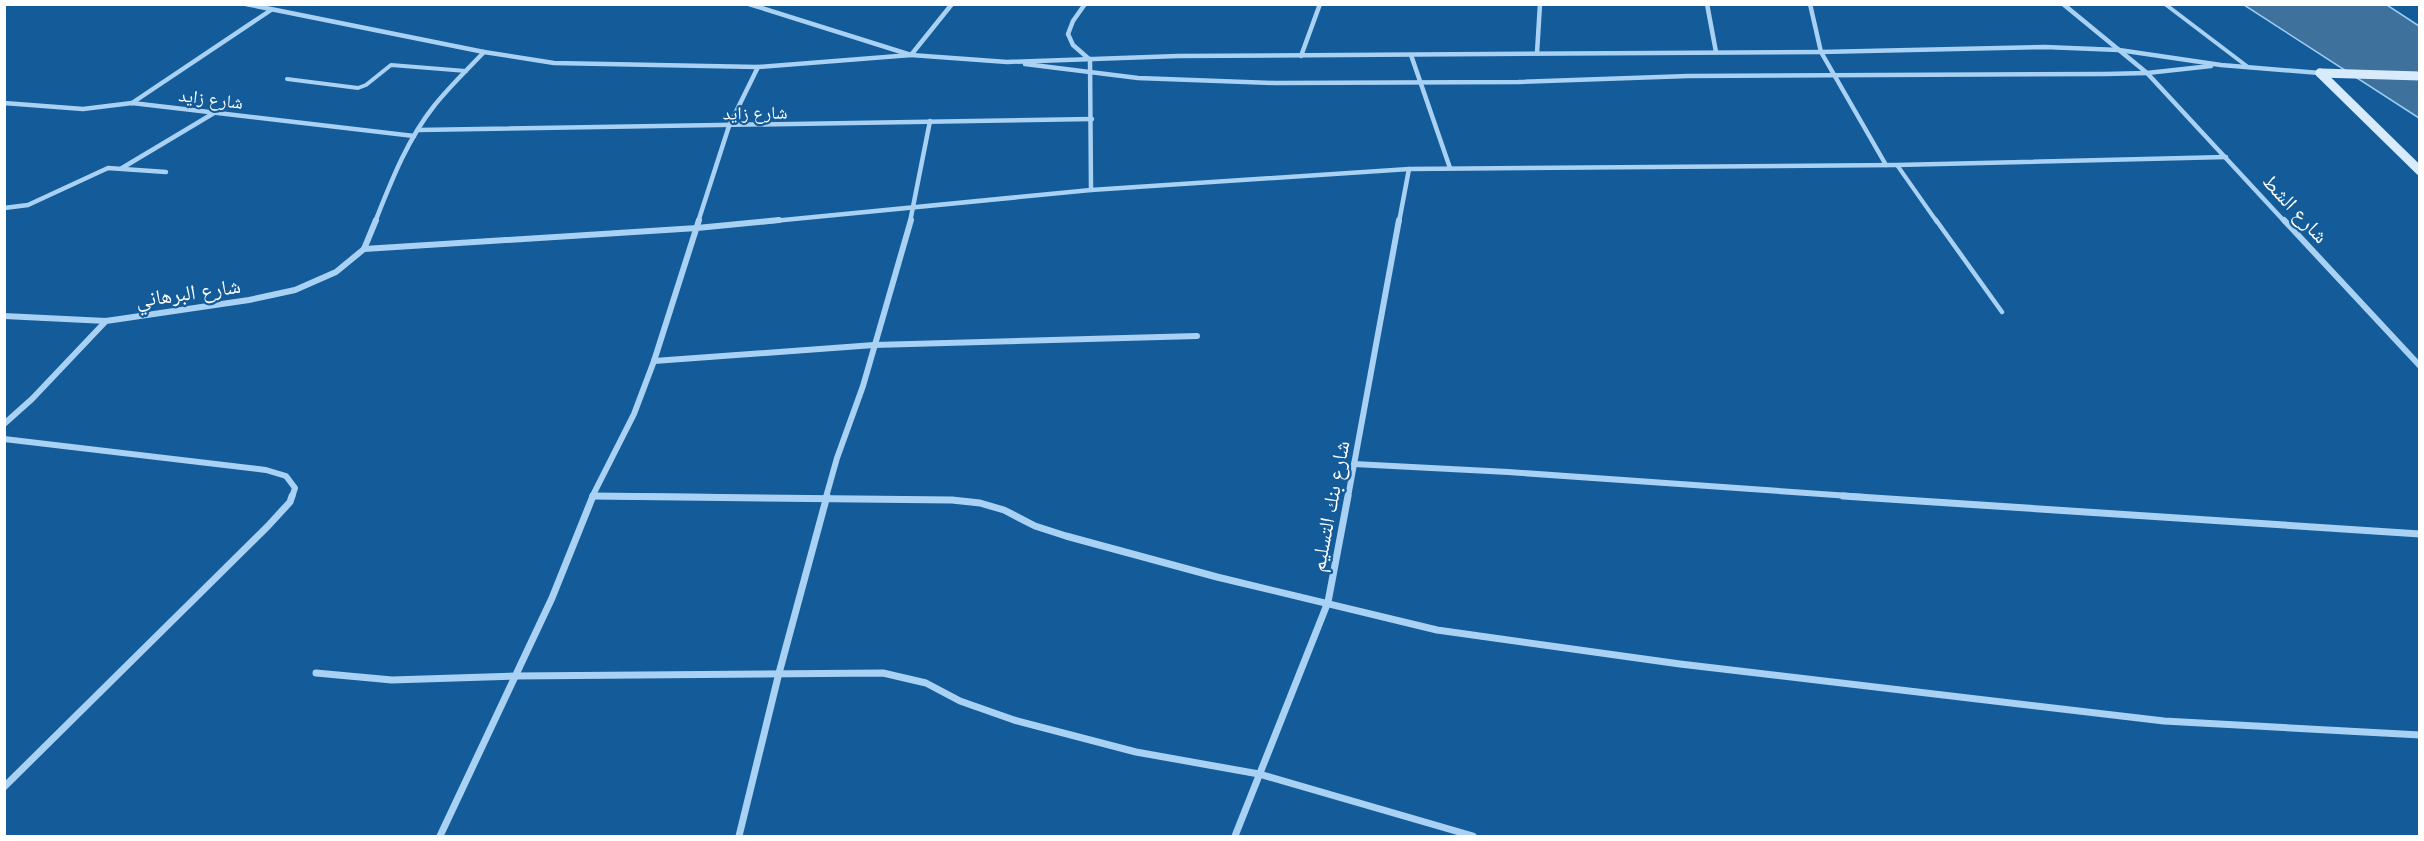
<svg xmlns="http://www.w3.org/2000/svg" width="2424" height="841" font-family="'Noto Sans','Noto Naskh Arabic',sans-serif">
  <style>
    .water { fill: #3f719d; stroke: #9acdf5; stroke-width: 1.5 }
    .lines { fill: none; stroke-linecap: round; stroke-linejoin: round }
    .lane-far1 { stroke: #a8d1f3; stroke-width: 4 }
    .lane { stroke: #a8d1f3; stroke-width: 4.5 }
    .street-far2 { stroke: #a8d1f3; stroke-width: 4.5 }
    .street-far1 { stroke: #a8d1f3; stroke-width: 6 }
    .street { stroke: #a8d1f3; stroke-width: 7 }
    .secondary { stroke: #d7ebfc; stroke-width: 9 }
    .labels { text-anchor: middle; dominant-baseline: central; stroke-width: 4.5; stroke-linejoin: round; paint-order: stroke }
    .far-street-label { font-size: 18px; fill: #fff; stroke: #145b99 }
    .street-label { font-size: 21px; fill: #fff; stroke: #145b99 }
  </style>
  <rect width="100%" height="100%" fill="#145b99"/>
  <path class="water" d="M2244,5H2387L2419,26V118Z"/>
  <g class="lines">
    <g class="lane-far1">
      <path d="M2165,4L2248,67"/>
      <path d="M287,79L358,88L366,85L391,65L466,71"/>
      <path d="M1897,165L1937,222"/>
    </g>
    <path class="lane" d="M1936,220L2002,312"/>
    <g class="street-far2">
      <path d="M246,4L484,52"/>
      <path d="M749,4L911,55L1007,62L1178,56L1821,52L2045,47L2119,50L2221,65L2320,73"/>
      <path d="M1085,4L1073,21L1068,34L1073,45L1089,59"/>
      <path d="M1707,4L1716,52"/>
      <path d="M1810,4L1821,52L1886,165"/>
      <path d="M2063,4L2147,73L2285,222"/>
      <path d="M1537,53L1540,4"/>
      <path d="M1411,55L1450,168"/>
      <path d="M1301,56L1320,4"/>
      <path d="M1090,59L1091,190"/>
      <path d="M1025,64L1138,78L1275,83L1518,82L1688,76L2105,74L2147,73L2211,66"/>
      <path d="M4,103L83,109L132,103L414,136"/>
      <path d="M132,103L271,10"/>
      <path d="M418,130L1092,119"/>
      <path d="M122,168L214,113"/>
      <path d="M4,208L28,205L108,168L166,172"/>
      <path d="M375,222C391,182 407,140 434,106C449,87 467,70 484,52L554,63L758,67L911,55L952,4"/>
      <path d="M698,222L729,126L758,67"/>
      <path d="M763,222L1091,190L1409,169L1897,165L2226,157"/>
      <path d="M910,222L930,121"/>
      <path d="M1399,222L1409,169"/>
    </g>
    <g class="street-far1">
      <path d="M2284,220L2420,366"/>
      <path d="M364,249L697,228L779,220"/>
      <path d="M4,316L106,321L249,300L295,290L336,272L364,249L376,220"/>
      <path d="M654,361L874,345L1197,336"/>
      <path d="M4,424L32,399L106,321"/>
      <path d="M4,439L266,470L286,476L295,488L292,497"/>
      <path d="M1354,464L1508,472L1864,497"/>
      <path d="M593,496L717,497"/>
      <path d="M592,497L634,414L654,361L699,220"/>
      <path d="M826,497L837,458L863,386L911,220"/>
      <path d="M1348,497L1399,220"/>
    </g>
    <g class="street">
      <path d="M593,496L952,500L980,503L1004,510L1035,526L1066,536L1217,577L1437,630L1680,664L2164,721L2420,735"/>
      <path d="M1843,496L2420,534"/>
      <path d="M316,673L392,680L515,676L883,673L926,683L960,701L1014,720L1136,752L1259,774L1473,836"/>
      <path d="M4,787L268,526L290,502L292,496"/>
      <path d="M440,836L552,598L593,496"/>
      <path d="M739,836L779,673L827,496"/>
      <path d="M1235,836L1328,602L1348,496"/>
    </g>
    <g class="secondary">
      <path d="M2320,73L2420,171"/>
      <path d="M2320,73L2420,76"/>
    </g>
  </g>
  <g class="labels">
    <g class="far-street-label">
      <text transform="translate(211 98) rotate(7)">شارع زايد</text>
      <text transform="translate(755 112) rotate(-1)">شارع زايد</text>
    </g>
    <g class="street-label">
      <text transform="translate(2296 208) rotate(47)">شارع الشط</text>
      <text transform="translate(188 292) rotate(-8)">شارع البرهاني</text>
      <text transform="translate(1329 506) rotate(-79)">شارع بنك التسليم</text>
    </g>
  </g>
  <rect width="2424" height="841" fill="none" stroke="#ffffff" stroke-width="12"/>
</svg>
